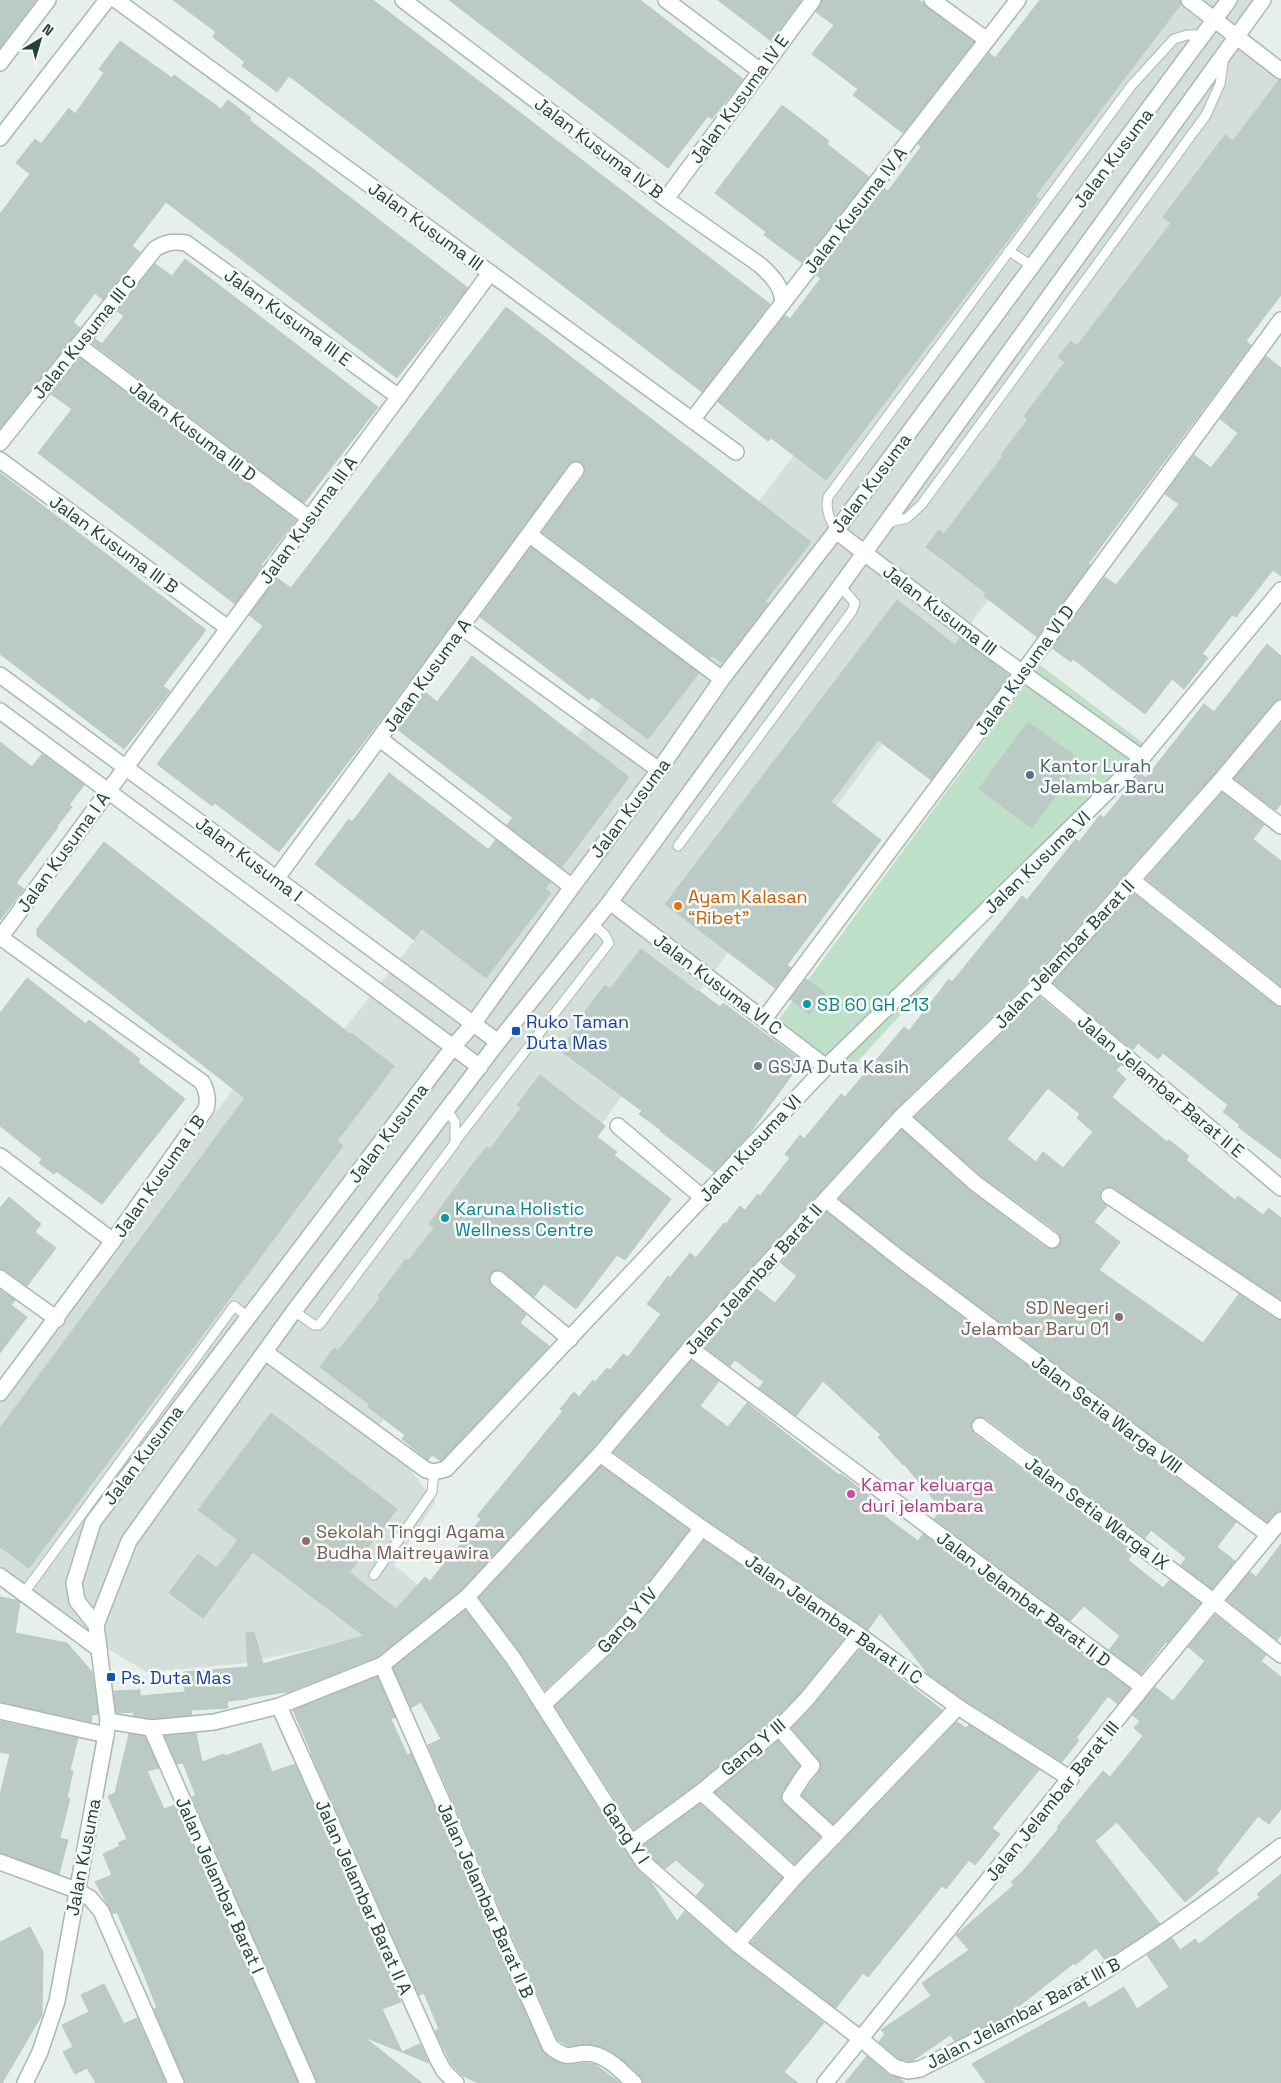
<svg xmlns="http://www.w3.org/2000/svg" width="1281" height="2083" font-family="'Space Grotesk',sans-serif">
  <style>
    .built { fill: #d4dfda }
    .green { fill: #bfe0c8 }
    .building { fill: #bbcac4; stroke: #b8c9c2; fill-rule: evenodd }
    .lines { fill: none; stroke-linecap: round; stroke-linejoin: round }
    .service-casing { stroke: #a8b8b2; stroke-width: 11 }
    .minor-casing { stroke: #a8b8b2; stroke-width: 18 }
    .tertiary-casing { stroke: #a8b8b2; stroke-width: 18 }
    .service { stroke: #fff; stroke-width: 9 }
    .minor { stroke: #fff; stroke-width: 15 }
    .tertiary { stroke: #fff; stroke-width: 15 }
    .service-dot { fill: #5c6f8a; stroke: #f7fbf9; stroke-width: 2 }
    .food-dot { fill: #e8710a; stroke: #f7fbf9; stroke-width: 2 }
    .culture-dot { fill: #0f9aa8; stroke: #f7fbf9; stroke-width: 2 }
    .transit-dot { fill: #1a4fb4; stroke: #f7fbf9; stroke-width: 2 }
    .worship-dot { fill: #6b7280; stroke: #f7fbf9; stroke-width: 2 }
    .education-dot { fill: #8d6e63; stroke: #f7fbf9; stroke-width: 2 }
    .hotel-dot { fill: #d1479c; stroke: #f7fbf9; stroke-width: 2 }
    .labels { text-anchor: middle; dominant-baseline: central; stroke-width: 5; stroke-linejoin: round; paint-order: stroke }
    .street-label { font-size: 18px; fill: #24423a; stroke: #f7fbf9 }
    .service-label { font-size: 18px; fill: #4e5e75; stroke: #f7fbf9; text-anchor: start }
    .food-label { font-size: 18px; fill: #c56008; stroke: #f7fbf9; text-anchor: start }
    .culture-label { font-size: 18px; fill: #0d838f; stroke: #f7fbf9; text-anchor: start }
    .transit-label { font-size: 18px; fill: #164399; stroke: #f7fbf9; text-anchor: start }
    .worship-label { font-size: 18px; fill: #5b616d; stroke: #f7fbf9; text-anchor: start }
    .education-label { font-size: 18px; fill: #785e54; stroke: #f7fbf9; text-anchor: end }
    .hotel-label { font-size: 18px; fill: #b23c85; stroke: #f7fbf9; text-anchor: start }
  </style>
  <rect width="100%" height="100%" fill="#e6efeb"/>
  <path class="built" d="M1139,0H1257L1239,26L1281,59V203L378,1427L435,1502L394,1565L424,1590L358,1639L239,1664L147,1672L72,1628L0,1578V1397L241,1079L302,1082L662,629Z"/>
  <path class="green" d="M1040,665L1147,746L847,1073L777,1022Z"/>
  <g class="building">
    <path d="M0,0H36L0,48Z"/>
    <path d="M173,0H373L770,304L702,392L289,76L277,92L242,66L245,62L213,37L216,32Z"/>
    <path d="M449,0H640L743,79L712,119L708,116L668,168Z"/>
    <path d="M718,0H801L771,41Z"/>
    <path d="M822,0H919L974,42L903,133L853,95L858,89L812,54L834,25L816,12Z"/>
    <path d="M1040,0H1180L1181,4L1035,196L1039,199L826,480L771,438L768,441L718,402L785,315L790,319L821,278L816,275L884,188L888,191L921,147L918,144L989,53L995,58Z"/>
    <path d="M120,41L172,78L174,75L221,109L228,100L251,118L249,120L468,288L397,378L166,202L132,246L140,252L103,300L95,293L73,322L80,328L0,428V214L30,174L16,163L35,139L41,144L69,108L75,114L104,73L99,69Z"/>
    <path d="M1279,80H1281V295L1246,341L1251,345L1088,564L1090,565L1037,637L984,596L986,593L926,547L939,530L944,534L1003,456L1001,455L1028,419L1024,416L1065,362L1058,357L1071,341L1077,346L1171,223L1163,217L1188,184L1225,135L1233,141Z"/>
    <path d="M782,105L829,141L827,144L869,177L802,263L764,235L766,232L715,193Z"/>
    <path d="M185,259L378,407L304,503L92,343L95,339L102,344L124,316L117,311L155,264L172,276Z"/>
    <path d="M506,307L811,542L765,601L768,604L722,663L712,655L710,658L542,532L584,475L585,471L582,463L577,461L572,462L382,718L279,852L215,803L212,806L157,764L263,626L249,615L277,578L291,588Z"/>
    <path d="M1266,356L1281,368V576L1273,570L1236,617L1232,615L1202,654L1208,658L1184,689L1172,679L1145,714L1073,659L1071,662L1052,648L1105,577L1116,585L1179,504L1165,494L1194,455L1211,468L1238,433L1220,419Z"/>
    <path d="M80,358L296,520L261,565L262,566L235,604L38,453L72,409L51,394Z"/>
    <path d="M0,473L206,630L163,686L170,691L124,749L0,654Z"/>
    <path d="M531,547L699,673L648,739L592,697L589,700L480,617Z"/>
    <path d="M897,600L955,645L960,638L1009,675L931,780L878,740L831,802L881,840L787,965L791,968L775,988L665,904Z"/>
    <path d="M1267,644L1281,656V699L1274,702L1214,774L1033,977L894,1111L683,1342L593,1448L461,1590L377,1657L286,1693L285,1692L248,1698V1699L227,1701L228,1708L191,1710L192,1715L151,1719L133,1716L134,1712L116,1713L114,1691L140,1690V1696L185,1692L184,1672L248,1667L246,1633L254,1632L263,1664L364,1636L253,1552L203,1618L169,1593L198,1554L217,1568L238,1540L198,1510L271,1413L397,1509L349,1572L396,1609L425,1577L430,1581L481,1519L477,1516L563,1411L560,1409L574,1392L579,1397L593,1380L595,1382L607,1368L610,1370L623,1354L628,1357L661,1314L647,1304L668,1276L670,1278L690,1253L696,1258L724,1223L726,1224L740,1206L745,1210L758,1194L760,1196L790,1158L785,1154L800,1135L804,1139L841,1094L845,1097L904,1027L909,1031L949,979L952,982L1022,896L1027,900L1076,839L1079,842L1100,815L1104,818L1140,773L1146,778L1204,704L1214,712Z"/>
    <path d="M472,656L629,777L562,867L507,825L513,818L397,729L425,692L437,702Z"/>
    <path d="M1028,722L1081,761L1032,828L979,789Z"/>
    <path d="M1281,723V804L1276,810L1234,778Z"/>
    <path d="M0,742L32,767L42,754L84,785L69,805L72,807L57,826L58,827L16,883L24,889L0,920Z"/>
    <path d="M389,773L489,850L496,840L550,882L545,889L551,893L486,978L422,929L414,940L315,864L349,819L352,822Z"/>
    <path d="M1222,793L1264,825L1253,839L1281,861V986L1146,879Z"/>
    <path d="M104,842L350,1034L351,1033L394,1066L337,1141L343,1146L29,1568L0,1547V1428L245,1098L37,936V929Z"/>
    <path d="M1133,893L1275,1005L1281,1007V1159L1238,1127L1240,1125L1223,1112L1228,1105L1163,1053L1158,1059L1138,1043L1133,1050L1053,983Z"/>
    <path d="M641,949L698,992L699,991L720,1007L723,1003L802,1061L747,1137L714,1172L660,1131L661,1130L639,1114L642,1111L560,1050L586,1015L584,1013L605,985L610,989Z"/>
    <path d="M27,978L86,1024L89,1020L140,1059L138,1062L185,1099L102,1204L56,1171L54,1174L39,1163L42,1159L0,1126V1013Z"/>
    <path d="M806,979L825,993L809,1014L790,999Z"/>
    <path d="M1040,997L1121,1065L1116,1070L1126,1079L1112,1097L1167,1142L1169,1140L1189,1156L1186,1160L1235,1200L1238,1196L1263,1215L1269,1208L1281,1218V1300L1114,1188L1105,1187L1101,1191L1100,1200L1107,1206L1094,1222L1120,1242L1099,1270L1203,1343L1239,1294L1276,1319L1281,1320V1511L1274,1514L1267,1522L905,1251L839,1199L902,1130L969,1190L1046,1248L1051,1249L1059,1246L1061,1241L1058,1232L981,1176L915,1117ZM1048,1088L1080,1114L1077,1118L1093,1132L1063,1168L1043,1152L1036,1162L1007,1139Z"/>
    <path d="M540,1075L605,1126L597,1137L617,1152L614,1155L671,1199L625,1260L617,1255L576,1309L544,1284L534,1297L504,1272L499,1270L491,1273L489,1278L492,1286L526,1315L520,1323L549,1346L441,1461L432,1455L428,1460L402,1439L405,1435L368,1407L370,1405L320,1367L334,1348L338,1351L380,1298L378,1296L406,1259L408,1261L434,1228L429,1224L475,1161L487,1147L490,1149L521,1108L517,1105Z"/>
    <path d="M9,1197L41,1224L35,1232L56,1248L27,1286L5,1270L0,1269V1208Z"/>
    <path d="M827,1212L893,1265L1236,1522L1217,1547L1235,1561L1212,1589L1181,1565L1186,1558L1151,1530L1145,1538L986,1418L977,1417L972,1421L971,1429L974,1434L1133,1553L1128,1560L1163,1588L1170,1580L1200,1603L1167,1643L1166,1642L1141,1674L1109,1650L1120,1636L1084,1606L1070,1621L934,1519L941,1510L939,1506L904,1464L903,1465L878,1437L881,1435L823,1381L796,1416L759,1388L764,1382L735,1360L730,1366L704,1347L757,1289L775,1303L797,1276L781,1263Z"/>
    <path d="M0,1290L15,1300L11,1305L27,1317L0,1353Z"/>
    <path d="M691,1361L719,1381L700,1406L728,1427L747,1403L839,1475L841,1474L872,1498L867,1503L918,1541L923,1534L1130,1689L1118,1704L1108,1696L1076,1738L1079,1740L1062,1762L963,1699L929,1675L880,1613L868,1630L707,1520L614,1452Z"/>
    <path d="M601,1466L689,1530L629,1607L599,1639L545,1690L520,1652L479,1598Z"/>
    <path d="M704,1541L845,1637L799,1694L773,1721L695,1785L634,1829L555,1706L612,1653L643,1619Z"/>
    <path d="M1281,1544V1635L1277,1640L1227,1600L1250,1572L1256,1577Z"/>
    <path d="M0,1597L16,1600L20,1602L15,1633L67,1643L92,1672L98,1714L92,1715L91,1722L0,1702Z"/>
    <path d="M465,1610L505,1663L636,1868L651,1882L677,1921L685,1911L731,1951L824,2023L784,2072L798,2083H643L640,2076L609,2050L587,2044L568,2046L558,2040L428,1745L441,1739L421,1702L411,1708L393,1668Z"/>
    <path d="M1215,1615L1266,1655L1261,1661L1281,1677V1809L1269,1824L1258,1816L1216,1870L1219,1873L1185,1902L1117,1822L1095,1841L1160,1924L1105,1960L1096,1948L1075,1965L1074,1963L1009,2014L955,2041L950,2035L912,2061L899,2059L879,2042L885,2034L881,2030L931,1996L922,1983L969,1950L956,1935L1014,1885L1011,1882L1023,1871L1059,1828L1057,1827L1103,1771L1110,1777L1143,1736L1134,1728L1140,1721L1132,1715L1155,1687L1173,1701L1205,1661L1188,1647Z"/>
    <path d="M861,1648L942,1710L833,1824L802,1795L819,1772L821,1764L792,1728L813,1706Z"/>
    <path d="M377,1677L395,1717L391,1719L407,1755L411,1753L542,2050L552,2059L561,2063L568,2065L586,2063L596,2065L620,2083H479L463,2076L452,2065L435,2031L439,2029L424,1993L419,1995L311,1754H312L293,1710Z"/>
    <path d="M0,1721L78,1738L70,1770L73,1771L67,1798H70L60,1838L68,1840L59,1874L0,1853V1795L10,1754L0,1752Z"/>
    <path d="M957,1722L966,1728L969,1725L1039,1770L992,1828L1000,1834L975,1865L969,1860L946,1889L942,1886L868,1977L863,1973L836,2008L751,1943L802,1883Z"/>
    <path d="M196,1733L202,1762L224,1754L225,1756L261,1743L272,1772L295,1764L401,2002L382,2009L402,2052L364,2037L422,2083H317L192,1797L196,1796L183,1763L177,1764L165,1736Z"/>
    <path d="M129,1734L144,1736L159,1768L147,1771L164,1809L175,1805L298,2083H185L154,2009L157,2008L145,1977L117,1912L113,1914L95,1882L112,1875L103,1854L120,1846L118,1843L127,1839L108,1796L115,1793Z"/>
    <path d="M778,1741L800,1766L782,1792L781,1801L820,1837L795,1864L715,1792Z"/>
    <path d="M700,1804L782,1878L736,1931L696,1896L705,1885L676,1860L665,1869L651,1857L644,1845Z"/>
    <path d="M1281,1874V2083H986L972,2064L1085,2001L1089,2008L1124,1987L1137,2009L1169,1987L1147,1955L1172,1938L1180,1950L1195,1939L1199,1944L1260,1897L1257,1894Z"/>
    <path d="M30,1927L43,1952L42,2015L2,2083H0V1942Z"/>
    <path d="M104,1984L124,2024L137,2018L166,2083H96L87,2068L75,2074L63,2052L73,2047L62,2025L89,2012L81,1995Z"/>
    <path d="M420,2044L428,2062L429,2063L402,2052Z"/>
    <path d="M867,2056L888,2074L899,2078L905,2083H845Z"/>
  </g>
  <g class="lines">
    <defs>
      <g id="service">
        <path d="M1009,251L1032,266"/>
        <path d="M886,523L907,518L922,504L1206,115L1220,84L1224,57"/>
        <path d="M836,531C830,519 825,510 828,497L1131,86L1174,39L1187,35H1203"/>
        <path d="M678,846L852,611L855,603L840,586"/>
        <path d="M455,1142L609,943L605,935L592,924"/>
        <path d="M294,1311L314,1325H319L455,1143V1122L447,1110"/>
        <path d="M374,1575L432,1492L434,1472"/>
        <path d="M24,1593L234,1306L248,1317"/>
      </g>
      <g id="minor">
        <path d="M116,0L736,452"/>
        <path d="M403,0L666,199L760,265C772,276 782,286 783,303"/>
        <path d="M666,0L759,70"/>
        <path d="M932,0L987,40"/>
        <path d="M1189,0L1281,71"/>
        <path d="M0,63L48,0"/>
        <path d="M0,138L107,0"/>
        <path d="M666,199L813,0"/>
        <path d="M78,345L309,518"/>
        <path d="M692,420L1018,0"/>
        <path d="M0,443L155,249C166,242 173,241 186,243L399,397"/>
        <path d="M0,460L228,628"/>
        <path d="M836,531L992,651L1142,758"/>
        <path d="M530,535L722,679"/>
        <path d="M461,627L659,770"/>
        <path d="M0,675L498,1042"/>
        <path d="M0,711L480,1067"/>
        <path d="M380,739L572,887"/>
        <path d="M1221,780L1281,826"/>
        <path d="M276,879L576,470"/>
        <path d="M1133,881L1281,998"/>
        <path d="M610,902L826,1067"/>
        <path d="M0,937L202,1082C207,1091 209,1099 206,1109L113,1241L0,1393"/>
        <path d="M0,938L490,273"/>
        <path d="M1040,984L1281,1188"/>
        <path d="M764,1019L1023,672L1281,320"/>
        <path d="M901,1117L975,1183L1052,1240"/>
        <path d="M618,1126L703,1198"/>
        <path d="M0,1156L113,1241"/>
        <path d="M1109,1196L1281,1311"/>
        <path d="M826,1200L899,1258L1269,1535"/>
        <path d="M0,1278L57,1319"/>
        <path d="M498,1279L570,1339"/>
        <path d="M690,1348L1143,1687"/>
        <path d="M265,1352L426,1470L434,1472L446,1469L826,1067L1142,758L1281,590"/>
        <path d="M980,1426L1213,1601L1281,1655"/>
        <path d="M600,1454L702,1528L859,1635L958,1707L1071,1779"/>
        <path d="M467,1597L513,1658L644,1863L737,1944L861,2039L894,2067L908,2071L920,2069C970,2043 1021,2020 1069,1993C1144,1949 1213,1899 1281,1846"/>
        <path d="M382,1665L550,2046C571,2064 573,2050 593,2054C610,2058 622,2072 634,2083"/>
        <path d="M543,1705L606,1646L636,1613L702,1528"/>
        <path d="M279,1706L437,2058L444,2071L456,2083"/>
        <path d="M0,1711L106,1735"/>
        <path d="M108,1721L151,1728L308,2083"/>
        <path d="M151,1728L214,1722L279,1706L382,1665L467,1597L600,1454L690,1348L901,1117L1040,984L1221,780L1281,708"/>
        <path d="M779,1728L812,1766L804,1775L790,1797L834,1837"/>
        <path d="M701,1792L795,1877"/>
        <path d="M631,1843L701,1792L779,1728L806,1700L859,1635"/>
        <path d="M0,1862L76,1890L90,1898L101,1911L176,2083"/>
        <path d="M737,1944L795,1877L958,1707"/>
        <path d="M825,2083L1143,1687L1281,1520"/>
      </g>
      <g id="tertiary">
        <path d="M0,1576L99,1649"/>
        <path d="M96,1625L77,1601L74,1583L93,1522L453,1047L473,1024L572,887L659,770L722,679L836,531L1229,0"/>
        <path d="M25,2083L40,2052L57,2001L106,1735L108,1721L96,1625L129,1541L294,1311L498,1042L610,902L865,552L1263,0"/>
      </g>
    </defs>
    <use href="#service" class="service-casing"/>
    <use href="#minor" class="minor-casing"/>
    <use href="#tertiary" class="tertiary-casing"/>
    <use href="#service" class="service"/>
    <use href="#minor" class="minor"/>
    <use href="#tertiary" class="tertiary"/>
  </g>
  <circle class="service-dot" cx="1030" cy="775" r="5"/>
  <circle class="food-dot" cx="678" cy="906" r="5"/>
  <g class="culture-dot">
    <circle cx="807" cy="1004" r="5"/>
    <circle cx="445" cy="1218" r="5"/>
  </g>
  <g class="transit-dot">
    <rect x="511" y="1026" width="10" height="10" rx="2.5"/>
    <rect x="106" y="1672" width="10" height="10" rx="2.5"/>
  </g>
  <circle class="worship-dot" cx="758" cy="1066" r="5"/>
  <g class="education-dot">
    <circle cx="1119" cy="1317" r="5"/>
    <circle cx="306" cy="1541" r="5"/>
  </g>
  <circle class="hotel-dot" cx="851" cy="1494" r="5"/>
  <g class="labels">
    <g class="street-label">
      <text transform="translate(739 99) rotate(-54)">Jalan Kusuma IV E</text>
      <text transform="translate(599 148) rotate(37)">Jalan Kusuma IV B</text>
      <text transform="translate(1113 158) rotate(-53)">Jalan Kusuma</text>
      <text transform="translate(855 210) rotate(-52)">Jalan Kusuma IV A</text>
      <text transform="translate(426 226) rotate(36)">Jalan Kusuma III</text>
      <text transform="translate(288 317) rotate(36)">Jalan Kusuma III E</text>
      <text transform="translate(84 337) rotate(-51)">Jalan Kusuma III C</text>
      <text transform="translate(193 431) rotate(37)">Jalan Kusuma III D</text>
      <text transform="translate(871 483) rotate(-53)">Jalan Kusuma</text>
      <text transform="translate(308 520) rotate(-54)">Jalan Kusuma III A</text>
      <text transform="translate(114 544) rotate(36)">Jalan Kusuma III B</text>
      <text transform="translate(940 610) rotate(37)">Jalan Kusuma III</text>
      <text transform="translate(1024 670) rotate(-54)">Jalan Kusuma VI D</text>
      <text transform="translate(427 675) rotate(-54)">Jalan Kusuma A</text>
      <text transform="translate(630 808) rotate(-53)">Jalan Kusuma</text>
      <text transform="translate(63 852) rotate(-54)">Jalan Kusuma I A</text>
      <text transform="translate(249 859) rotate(37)">Jalan Kusuma I</text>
      <text transform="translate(1037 862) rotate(-44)">Jalan Kusuma VI</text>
      <text transform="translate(1064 954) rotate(-47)">Jalan Jelambar Barat II</text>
      <text transform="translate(718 984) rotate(37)">Jalan Kusuma VI C</text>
      <text transform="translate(1161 1086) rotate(40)">Jalan Jelambar Barat II E</text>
      <text transform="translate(388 1133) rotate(-53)">Jalan Kusuma</text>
      <text transform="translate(750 1148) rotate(-47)">Jalan Kusuma VI</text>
      <text transform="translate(159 1176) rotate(-55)">Jalan Kusuma I B</text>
      <text transform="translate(753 1279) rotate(-48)">Jalan Jelambar Barat II</text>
      <text transform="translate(1107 1414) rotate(37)">Jalan Setia Warga VIII</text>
      <text transform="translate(143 1455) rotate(-53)">Jalan Kusuma</text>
      <text transform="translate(1097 1513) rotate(37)">Jalan Setia Warga IX</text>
      <text transform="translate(1024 1599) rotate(37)">Jalan Jelambar Barat II D</text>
      <text transform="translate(834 1619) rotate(35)">Jalan Jelambar Barat II C</text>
      <text transform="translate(627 1620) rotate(-49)">Gang Y IV</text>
      <text transform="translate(753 1747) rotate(-40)">Gang Y III</text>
      <text transform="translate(1052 1801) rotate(-51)">Jalan Jelambar Barat III</text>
      <text transform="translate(626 1833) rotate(56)">Gang Y I</text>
      <text transform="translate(83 1857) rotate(-79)">Jalan Kusuma</text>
      <text transform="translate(220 1885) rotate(66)">Jalan Jelambar Barat I</text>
      <text transform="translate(364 1897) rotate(66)">Jalan Jelambar Barat II A</text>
      <text transform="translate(486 1900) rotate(66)">Jalan Jelambar Barat II B</text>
      <text transform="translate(1023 2013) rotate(-28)">Jalan Jelambar Barat III B</text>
    </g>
    <g class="service-label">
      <text x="1040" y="765">Kantor Lurah<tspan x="1040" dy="21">Jelambar Baru</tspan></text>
    </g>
    <g class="food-label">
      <text x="688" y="896">Ayam Kalasan<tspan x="688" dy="21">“Ribet”</tspan></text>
    </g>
    <g class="culture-label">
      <text x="817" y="1004">SB 60 GH 213</text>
      <text x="455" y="1208">Karuna Holistic<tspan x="455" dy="21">Wellness Centre</tspan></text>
    </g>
    <g class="transit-label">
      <text x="526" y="1021">Ruko Taman<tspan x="526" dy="21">Duta Mas</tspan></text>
      <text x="121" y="1677">Ps. Duta Mas</text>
    </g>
    <g class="worship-label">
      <text x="768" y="1066">GSJA Duta Kasih</text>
    </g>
    <g class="education-label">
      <text x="1109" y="1307">SD Negeri<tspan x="1109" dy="21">Jelambar Baru 01</tspan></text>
      <text x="316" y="1531" text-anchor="start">Sekolah Tinggi Agama<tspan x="316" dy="21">Budha Maitreyawira</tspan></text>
    </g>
    <g class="hotel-label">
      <text x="861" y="1484">Kamar keluarga<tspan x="861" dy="21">duri jelambara</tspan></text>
    </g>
  </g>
  <g transform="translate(40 40) rotate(38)" stroke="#f7fbf9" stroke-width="4" paint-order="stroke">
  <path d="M0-4L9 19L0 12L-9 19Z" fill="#24423a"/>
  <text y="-8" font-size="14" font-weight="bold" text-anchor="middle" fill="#24423a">N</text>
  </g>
</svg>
